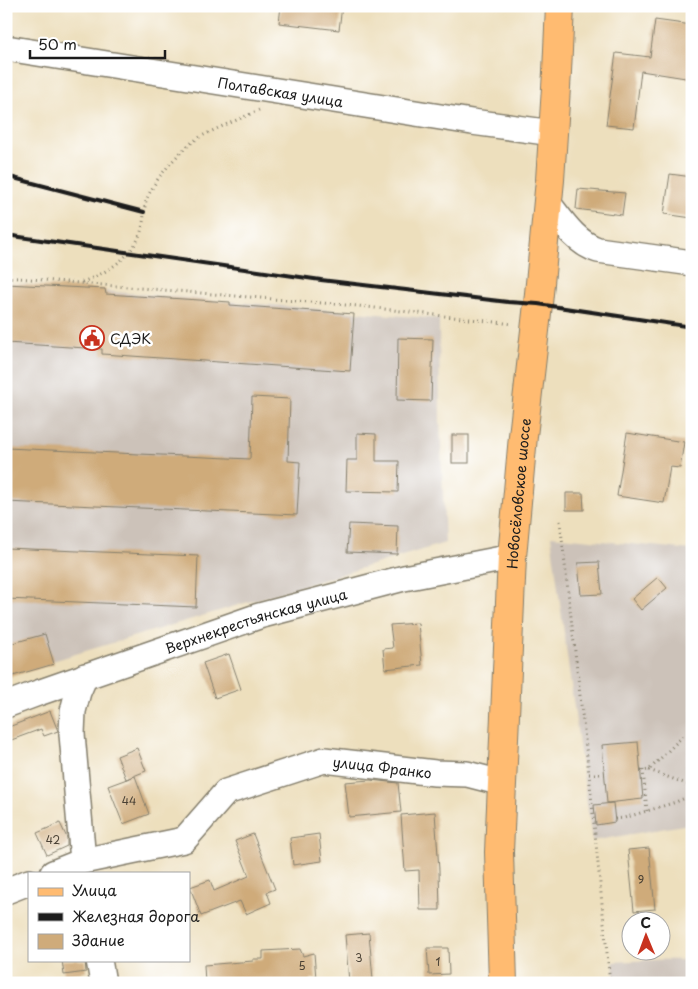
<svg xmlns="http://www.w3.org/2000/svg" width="698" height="989" font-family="'Playpen Sans',sans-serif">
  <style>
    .industrial { fill: #ccc2b9 }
    .building { fill: #cfab7a }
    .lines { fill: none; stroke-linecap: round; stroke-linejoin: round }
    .minor-casing { stroke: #847e6c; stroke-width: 28 }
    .major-casing { stroke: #847e6c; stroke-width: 30 }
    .path { stroke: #847e6c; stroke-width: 3; stroke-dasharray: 1 4; stroke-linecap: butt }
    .minor { stroke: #fff; stroke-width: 25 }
    .major { stroke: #ffbb71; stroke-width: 28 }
    .rail { stroke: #1c1c1c; stroke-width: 4 }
    .labels { text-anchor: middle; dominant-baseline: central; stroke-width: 5; stroke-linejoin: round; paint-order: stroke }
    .number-label { font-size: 11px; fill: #494034 }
    .street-label { font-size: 14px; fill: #1c1c1c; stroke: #fff }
    .poi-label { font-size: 14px; fill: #1c1c1c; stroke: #fff; text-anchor: start }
  </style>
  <rect width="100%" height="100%" fill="#fff"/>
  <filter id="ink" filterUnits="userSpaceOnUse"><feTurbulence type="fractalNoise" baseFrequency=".02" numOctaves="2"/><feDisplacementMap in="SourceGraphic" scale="10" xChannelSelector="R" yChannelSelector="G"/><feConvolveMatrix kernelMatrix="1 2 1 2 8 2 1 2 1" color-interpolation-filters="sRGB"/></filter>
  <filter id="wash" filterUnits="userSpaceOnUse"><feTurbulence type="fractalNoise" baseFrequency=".0096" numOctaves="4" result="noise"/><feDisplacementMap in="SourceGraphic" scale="20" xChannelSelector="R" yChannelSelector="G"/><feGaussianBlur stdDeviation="1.12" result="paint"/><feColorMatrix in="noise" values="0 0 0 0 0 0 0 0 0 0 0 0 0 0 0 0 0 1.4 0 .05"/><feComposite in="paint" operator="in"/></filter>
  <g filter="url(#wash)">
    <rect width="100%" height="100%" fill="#eddfbd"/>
    <g class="industrial">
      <path d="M6,283L439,319L440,420L445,543L6,675Z"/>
      <path d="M551,536L692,550V847L689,824L592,841Z"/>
      <path d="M692,958L661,960H692V983H615L613,962Z"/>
    </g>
    <g id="blocks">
      <g class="building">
        <path d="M281,6H342L339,30L279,23Z"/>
        <path d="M655,20L692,25V79L641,71L634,128L606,125L616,53L650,57Z"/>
        <path d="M670,174L692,177V218L664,214Z"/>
        <path d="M578,189L625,193L622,215L576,209Z"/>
        <path d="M6,284L105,289L106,294L230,302V305L354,314L350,371L102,354V349L6,343Z"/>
        <path d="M398,338L433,339L431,401L397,400Z"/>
        <path d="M252,397L290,399L288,461L300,462L297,515L6,502V448L250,459Z"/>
        <path d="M357,433L376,434V461H399L398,492L346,491L347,460H357Z"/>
        <path d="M627,433L684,442L680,468L670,467L664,503L617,496Z"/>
        <rect x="452" y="435" width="17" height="28"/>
        <path d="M566,493H583L584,510H566Z"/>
        <path d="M349,524L398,526L397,554L347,552Z"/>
        <path d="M6,548L198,556L196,607L6,599Z"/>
        <path d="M599,562L602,594L581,595L578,563Z"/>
        <path d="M658,577L667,588L641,610L632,599Z"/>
        <path d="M418,623L422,665L385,669L383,649L393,648L390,625Z"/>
        <path d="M45,634L54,664L6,678V645Z"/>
        <path d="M229,654L241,689L215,698L203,663Z"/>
        <path d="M50,711L58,731L44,736L41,729L6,742V728Z"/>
        <path d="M638,742L643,799L607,803L602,745Z"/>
        <path d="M137,748L146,771L126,779L117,756Z"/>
        <path d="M135,776L149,814L123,824L108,786Z"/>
        <path d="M370,780L398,783L401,812L349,817L345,782Z"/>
        <path d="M613,803L615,822L596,825L594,805Z"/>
        <path d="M435,812L439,870L440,910H420L419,870L405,871L401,815Z"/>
        <path d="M60,823L67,838V846L47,855L37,833Z"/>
        <path d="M253,834L275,889L267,892L271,903L246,914L240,901L201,916L190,887L210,880L214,891L249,876L235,841Z"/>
        <path d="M319,834L322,861L293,865L290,838Z"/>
        <path d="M649,848L655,909L634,911L628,850Z"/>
        <path d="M369,933L373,980L349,982L345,935Z"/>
        <path d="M427,948H448L449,974L429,975Z"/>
        <path d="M300,949L303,956L314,953L316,979H310V983H205L204,965L253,961V959H263V951Z"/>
        <path d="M62,960H85L86,972L64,975Z"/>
      </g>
    </g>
  </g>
  <g filter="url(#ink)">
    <use href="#blocks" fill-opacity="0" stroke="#847e6c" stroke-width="1"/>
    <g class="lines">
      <defs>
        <g id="minor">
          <path id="s1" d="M6,48L472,122L553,133"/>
          <path d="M548,203C562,221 576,243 598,250L692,263"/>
          <path id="s2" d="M6,705L38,693L259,616L404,578L512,557"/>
          <path d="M83,861L72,734L73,711L78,692L85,676"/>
          <path id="s3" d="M53,873L83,861L184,840L226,792L324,760L435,773L467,774L502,783"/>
          <path d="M6,891L29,882"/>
          <path d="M99,960L103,983"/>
        </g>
        <g id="major">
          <path id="s4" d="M503,983L499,852L512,557L523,436L538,304L550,180L557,72L560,6"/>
        </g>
      </defs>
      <use href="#minor" class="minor-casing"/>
      <use href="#major" class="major-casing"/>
      <g class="path">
        <path d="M6,277L358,306L513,324"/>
        <path d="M82,282C107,273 135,256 142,228C144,219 144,210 146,201C149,193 156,181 161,175C172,161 185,146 200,137C219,127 240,119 259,110"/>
        <path d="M560,521L589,774"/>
        <path d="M643,770L647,811"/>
        <path d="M649,770L692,786"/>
        <path d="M641,771L649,770L683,736"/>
        <path d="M605,774H589L610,983"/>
        <path d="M615,819L624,818L676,802L692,795"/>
      </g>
      <use href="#minor" class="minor"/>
      <use href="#major" class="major"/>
      <g class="rail">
        <path d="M6,176L144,212"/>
        <path d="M6,235L321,280L508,302L538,304L692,327"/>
      </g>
    </g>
  </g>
  <defs>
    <symbol id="civic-ring" viewBox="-11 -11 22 22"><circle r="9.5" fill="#fff" stroke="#c8321e" stroke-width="1.5"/><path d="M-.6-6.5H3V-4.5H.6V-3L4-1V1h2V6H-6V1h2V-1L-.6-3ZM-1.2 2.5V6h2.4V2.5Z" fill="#c8321e"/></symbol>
  </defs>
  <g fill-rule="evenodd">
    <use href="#civic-ring" x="78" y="324" width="28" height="28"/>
  </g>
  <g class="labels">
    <g class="number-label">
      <text x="129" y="800">44</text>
      <text x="53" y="839">42</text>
      <text x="641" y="879">9</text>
      <text x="359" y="957">3</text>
      <text x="438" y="961">1</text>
      <text x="302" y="965">5</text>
    </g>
    <g class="street-label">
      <text stroke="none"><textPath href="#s1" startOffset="278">Полтавская улица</textPath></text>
      <text stroke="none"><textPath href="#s4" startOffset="490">Новосёловское шоссе</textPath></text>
      <text stroke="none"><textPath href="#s2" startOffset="264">Верхнекрестьянская улица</textPath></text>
      <text stroke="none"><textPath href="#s3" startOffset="361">улица Франко</textPath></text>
    </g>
    <g class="poi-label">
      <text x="110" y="338">СДЭК</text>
    </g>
  </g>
  <rect width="698" height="989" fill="none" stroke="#fff" stroke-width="25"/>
  <rect x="28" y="872" width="162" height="90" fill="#ffffff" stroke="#a4a4a4"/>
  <rect x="38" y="888" width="25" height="8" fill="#ffbb71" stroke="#a4a4a4"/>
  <text x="72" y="896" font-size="15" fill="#1c1c1c">Улица</text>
  <rect x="38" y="913" width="25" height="8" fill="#1c1c1c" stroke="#a4a4a4"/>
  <text x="72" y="922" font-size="15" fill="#1c1c1c">Железная дорога</text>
  <rect x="38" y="934" width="25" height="15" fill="#cfab7a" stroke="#a4a4a4"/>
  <text x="72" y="946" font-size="15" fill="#1c1c1c">Здание</text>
  <g transform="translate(646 936) rotate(359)"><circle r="24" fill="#ffffff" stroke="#a4a4a4"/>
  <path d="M0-4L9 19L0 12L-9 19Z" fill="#c8321e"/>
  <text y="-8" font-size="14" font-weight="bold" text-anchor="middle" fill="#1c1c1c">С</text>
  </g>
  <path d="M30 50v8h135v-8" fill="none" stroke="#1c1c1c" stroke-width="2.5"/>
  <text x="38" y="50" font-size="15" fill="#1c1c1c" stroke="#ffffff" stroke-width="4" paint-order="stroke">50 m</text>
</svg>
